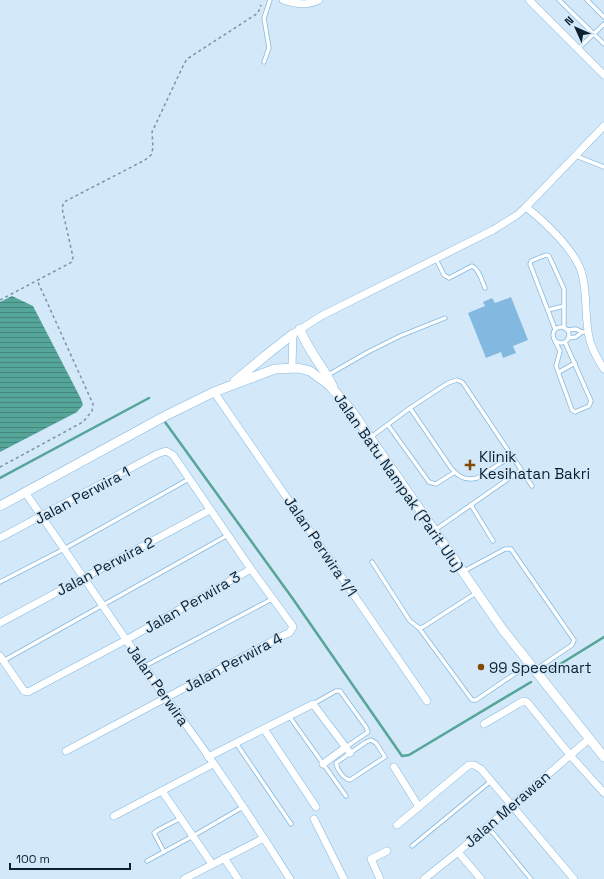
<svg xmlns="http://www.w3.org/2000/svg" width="604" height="879" font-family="'Space Grotesk',sans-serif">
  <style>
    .water { fill: url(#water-rules) }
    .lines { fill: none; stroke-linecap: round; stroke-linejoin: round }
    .stream { stroke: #55a598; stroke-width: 2.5 }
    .building { fill: #83b9e1 }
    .service-casing { stroke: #83b9e1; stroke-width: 5 }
    .minor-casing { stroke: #83b9e1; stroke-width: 8 }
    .tertiary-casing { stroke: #83b9e1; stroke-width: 10 }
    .path { stroke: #7c92a2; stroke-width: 1.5; stroke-dasharray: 3 3; stroke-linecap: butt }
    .service { stroke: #fff; stroke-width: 3.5 }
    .minor { stroke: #fff; stroke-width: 7 }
    .tertiary { stroke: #fff; stroke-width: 9 }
    .poi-dot { fill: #854a01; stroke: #d3e8f9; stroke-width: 1.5 }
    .labels { text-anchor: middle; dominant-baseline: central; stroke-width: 3; stroke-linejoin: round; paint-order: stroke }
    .poi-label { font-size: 15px; fill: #0b2130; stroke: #d3e8f9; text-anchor: start }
    .street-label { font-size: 15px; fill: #0b2130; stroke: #d3e8f9 }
  </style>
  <defs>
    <pattern id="water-rules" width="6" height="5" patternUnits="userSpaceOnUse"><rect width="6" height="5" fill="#55a598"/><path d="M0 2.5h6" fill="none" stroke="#45867c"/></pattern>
  </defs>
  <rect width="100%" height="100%" fill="#d3e8f9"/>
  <path class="water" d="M12,296L33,306L81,399L83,405L77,412L0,452V302Z"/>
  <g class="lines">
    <g class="stream">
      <path d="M165,422L293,599L402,756L409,755L531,682"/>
      <path d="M0,478L149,398"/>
      <path d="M549,671L604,637"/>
    </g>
  </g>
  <path class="building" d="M511,297L528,340L513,346L516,353L503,358L501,352L486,358L468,313L485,306L483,302L492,298L495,303Z"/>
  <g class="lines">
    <defs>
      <g id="service">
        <path d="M559,0L604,44"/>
        <path d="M587,0L604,17"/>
        <path d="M578,49L604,24"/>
        <path d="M264,62L269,48L264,18L270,0"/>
        <path d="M576,156L604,167"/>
        <path d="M436,259L444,275L449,278L472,266C479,269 482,281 485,288"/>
        <path d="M548,310L564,306"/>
        <circle cx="561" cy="335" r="8"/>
        <path d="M555,329L530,264L531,261L546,255L549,256L564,289V328"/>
        <path d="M567,330L576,329L582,332H588"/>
        <path d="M568,338L576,337L582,332"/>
        <path d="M555,341L560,351L556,366L572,410L575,412L589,406L591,401L565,342"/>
        <path d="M559,372L575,363"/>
        <path d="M328,375L368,352L400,336L445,318"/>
        <path d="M410,408L451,468C457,476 466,481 477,478L512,456"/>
        <path d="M388,425L429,482L436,484L455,472"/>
        <path d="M371,437L410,408L448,383L457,380L462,382L465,386L532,486"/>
        <path d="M471,505L493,541"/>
        <path d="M435,530L521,470"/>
        <path d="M372,562L410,621L419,628L423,627L476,593"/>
        <path d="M464,571L505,549H511L513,552L574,640L572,645L535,670"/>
        <path d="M0,582L64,549L189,479"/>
        <path d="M419,628L472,700H476L529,664"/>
        <path d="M3,661L228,535"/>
        <path d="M145,666L272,599"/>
        <path d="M313,704L336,691H340L366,727L368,732L346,747"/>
        <path d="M289,716L346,796"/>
        <path d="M371,740L376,743L385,757L350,780C344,779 337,770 336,763L366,742Z"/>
        <path d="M236,743L291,824"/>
        <path d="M488,827L531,879"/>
        <path d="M412,846L491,781"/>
        <path d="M164,852L154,833L158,830L181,818"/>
        <path d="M147,861L193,836L243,807"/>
      </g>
      <g id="minor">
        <path d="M283,0C295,4 308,6 319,0"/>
        <path d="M529,0L604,75"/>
        <path d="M526,207C545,222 576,251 582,274C588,296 584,320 590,341C593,351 598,360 604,369"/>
        <path d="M292,367L293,334L321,316L493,230L517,215L526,207L604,126"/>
        <path d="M214,392L427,701"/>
        <path d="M25,492L166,698C210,756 251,817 290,879"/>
        <path d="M0,538L157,454L166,451L173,455L251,569L292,625L293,627L289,633L284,635L66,751"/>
        <path d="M0,623L210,510"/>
        <path d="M0,656L24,691L28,692L126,640L251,569"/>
        <path d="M484,724L518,704L524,701L527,702L570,755L604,793"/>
        <path d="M264,729L316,807"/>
        <path d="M208,757L313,704L350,753"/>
        <path d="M323,764L346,747"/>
        <path d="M394,767L419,807"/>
        <path d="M162,791L212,864"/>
        <path d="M114,816L213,764"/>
        <path d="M314,819L344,879"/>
        <path d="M397,825L464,769L469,765H474L481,769L574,879"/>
        <path d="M458,852L481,879"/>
        <path d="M224,858L238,879"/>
        <path d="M184,879L264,838"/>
        <path d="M380,879L371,859L387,851"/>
        <path d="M424,879L458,852L589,739"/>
      </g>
      <g id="tertiary">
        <path d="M300,329C307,350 324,367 333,387"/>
        <path d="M235,381L265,356L293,334"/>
        <path d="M0,506L167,415L214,392L275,369L298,368L310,371L329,385L351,410L503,630L604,757"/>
      </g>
    </defs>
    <use href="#service" class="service-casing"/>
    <use href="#minor" class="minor-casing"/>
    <use href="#tertiary" class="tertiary-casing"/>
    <g class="path">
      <path d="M0,300L72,262L73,257L62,208L64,202L145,160L151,155L153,148L152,132L183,66L187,59L258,13L261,5"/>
      <path d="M0,467L83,422L92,411L93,404L37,280"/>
    </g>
    <use href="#service" class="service"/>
    <use href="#minor" class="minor"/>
    <use href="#tertiary" class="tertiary"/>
  </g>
  <g class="poi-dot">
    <path d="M468 459h4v4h4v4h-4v4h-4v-4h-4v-4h4z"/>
    <circle cx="481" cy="667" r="4"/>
  </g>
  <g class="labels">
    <g class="poi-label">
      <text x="479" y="456">Klinik<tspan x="479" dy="17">Kesihatan Bakri</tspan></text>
      <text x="489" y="667">99 Speedmart</text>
    </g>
    <g class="street-label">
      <text transform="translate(399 482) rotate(55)">Jalan Batu Nampak (Parit Ulu)</text>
      <text transform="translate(82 495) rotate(-28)">Jalan Perwira 1</text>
      <text transform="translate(321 546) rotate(56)">Jalan Perwira 1/1</text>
      <text transform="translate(105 566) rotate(-28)">Jalan Perwira 2</text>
      <text transform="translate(192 602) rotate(-30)">Jalan Perwira 3</text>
      <text transform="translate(233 662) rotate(-28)">Jalan Perwira 4</text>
      <text transform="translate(158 685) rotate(55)">Jalan Perwira</text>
      <text transform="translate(507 809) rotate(-41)">Jalan Merawan</text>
    </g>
  </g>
  <g transform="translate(576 28) rotate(315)" stroke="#d3e8f9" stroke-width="3" paint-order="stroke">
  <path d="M0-3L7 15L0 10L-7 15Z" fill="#0b2130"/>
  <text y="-6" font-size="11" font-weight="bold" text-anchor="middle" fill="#0b2130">N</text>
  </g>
  <path d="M10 863v6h120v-6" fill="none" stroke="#0b2130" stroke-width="2"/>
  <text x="16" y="863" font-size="12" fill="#0b2130" stroke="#d3e8f9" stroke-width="3" paint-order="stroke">100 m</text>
</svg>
